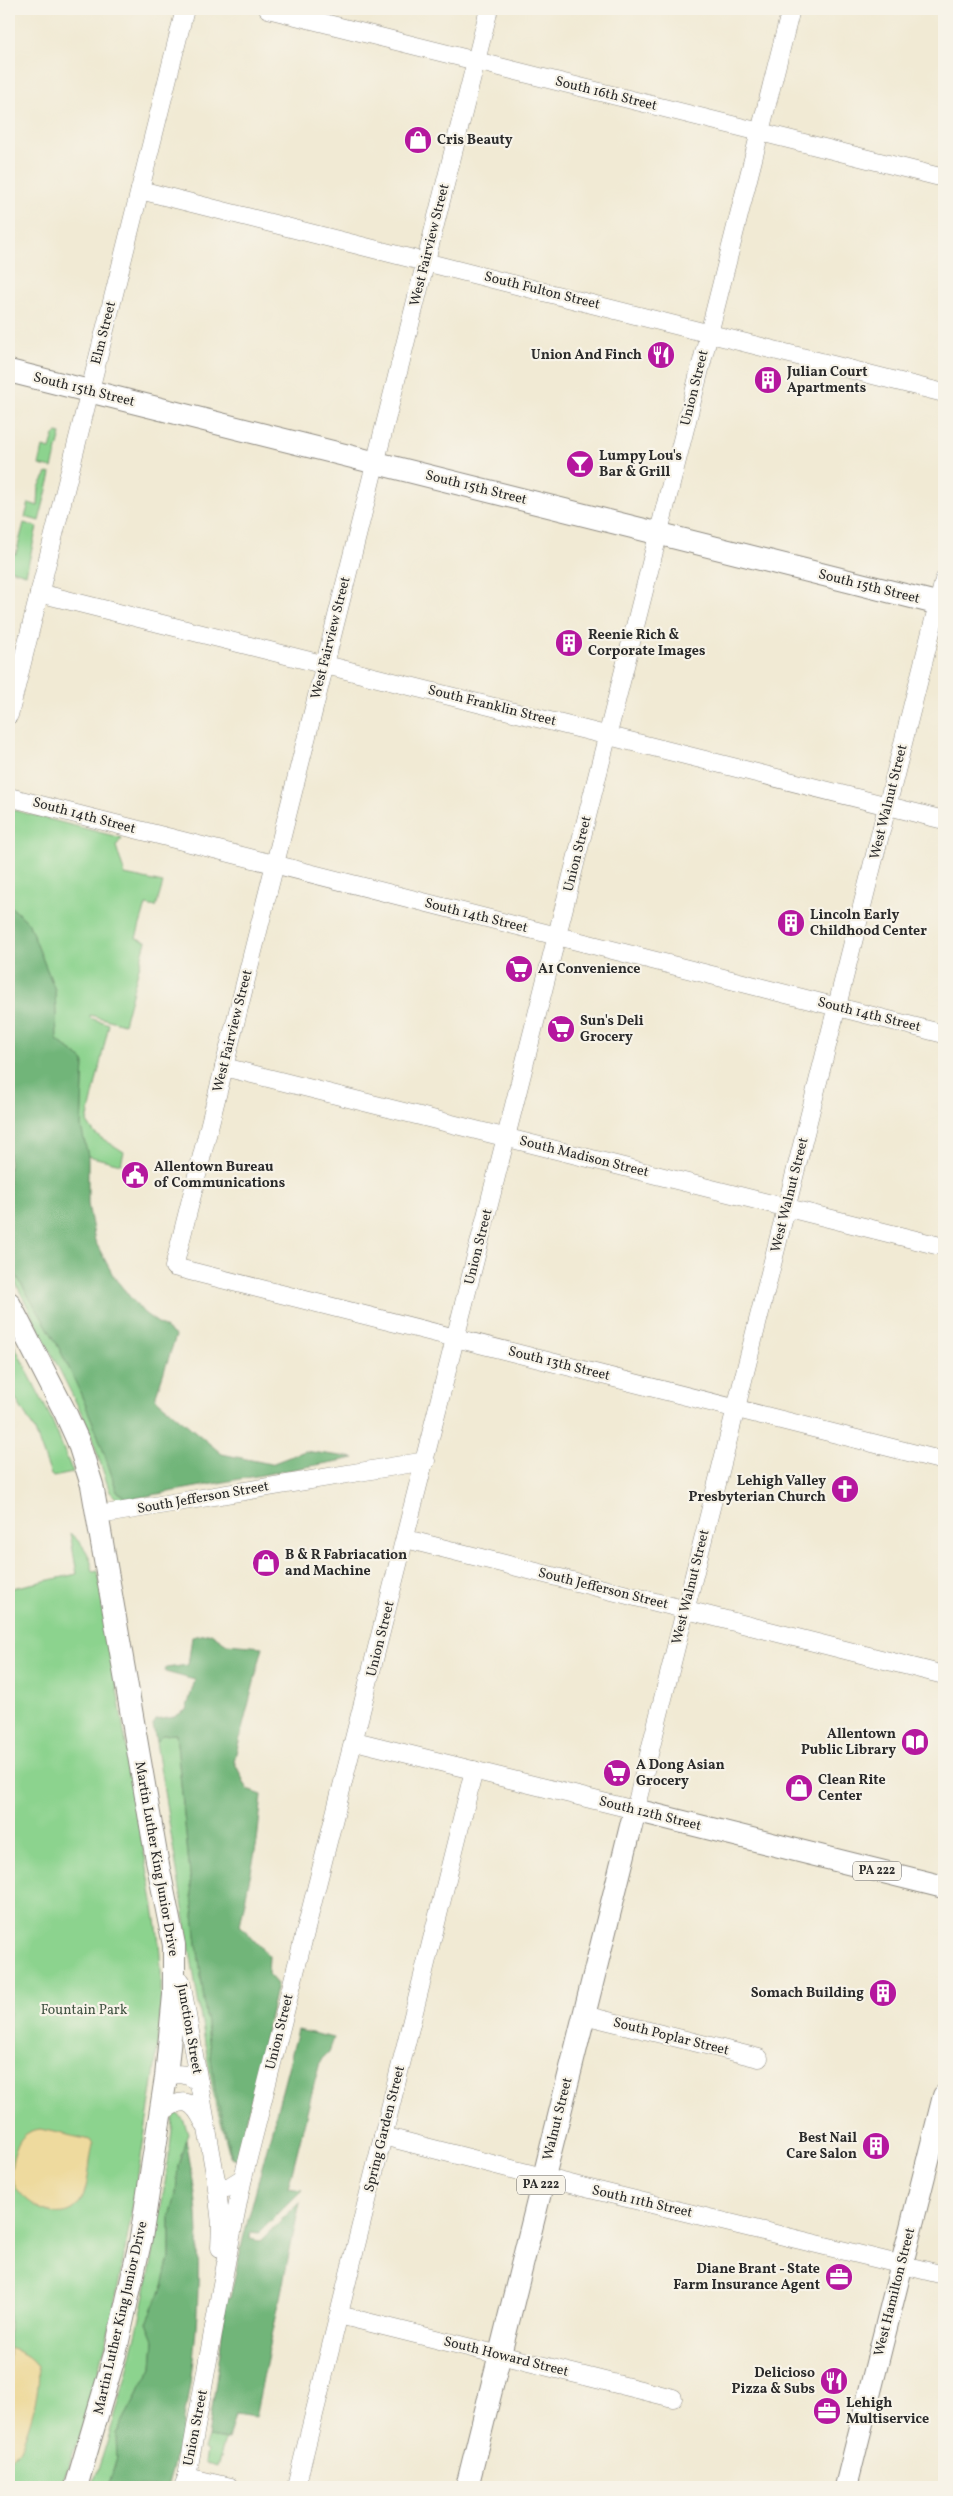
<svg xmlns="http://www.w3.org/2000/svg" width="953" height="2496" font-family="Vollkorn,serif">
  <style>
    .green { fill: #8cd38e; stroke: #5c7f5c }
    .forest { fill: #71b579; stroke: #4e7052 }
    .sand { fill: #eeda9e; stroke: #8c8264 }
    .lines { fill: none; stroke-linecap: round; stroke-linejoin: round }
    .minor-casing { stroke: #8e8a80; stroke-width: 19 }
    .major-casing { stroke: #8e8a80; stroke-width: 24 }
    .minor { stroke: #fff; stroke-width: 18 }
    .major { stroke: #fff; stroke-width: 22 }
    .labels { text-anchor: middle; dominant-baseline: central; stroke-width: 4.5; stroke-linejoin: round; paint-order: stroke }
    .shield { fill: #f7f3e8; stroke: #686764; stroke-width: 1 }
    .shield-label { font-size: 12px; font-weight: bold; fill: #2b2b2b }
    .street-label { font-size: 14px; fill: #2b2b2b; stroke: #f7f3e8 }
    .poi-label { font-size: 14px; font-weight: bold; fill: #2b2b2b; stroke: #f7f3e8; text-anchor: start }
    .park-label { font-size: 14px; fill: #435544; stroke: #f7f3e8 }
  </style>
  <rect width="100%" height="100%" fill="#f7f3e8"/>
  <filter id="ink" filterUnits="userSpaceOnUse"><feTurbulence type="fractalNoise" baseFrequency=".02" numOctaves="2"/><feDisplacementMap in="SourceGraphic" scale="10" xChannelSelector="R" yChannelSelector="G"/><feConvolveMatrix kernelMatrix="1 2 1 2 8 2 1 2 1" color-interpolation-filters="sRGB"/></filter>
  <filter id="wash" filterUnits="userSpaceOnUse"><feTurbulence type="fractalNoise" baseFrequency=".0096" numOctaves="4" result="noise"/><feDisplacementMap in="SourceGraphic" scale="20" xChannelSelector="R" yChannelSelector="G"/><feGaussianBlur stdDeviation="1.12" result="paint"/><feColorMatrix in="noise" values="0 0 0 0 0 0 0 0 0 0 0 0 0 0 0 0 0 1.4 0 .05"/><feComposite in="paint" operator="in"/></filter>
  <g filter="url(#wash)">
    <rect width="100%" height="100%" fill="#f1ead4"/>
    <g class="green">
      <path d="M57,433L61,434L52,468L39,465L43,447L50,449L54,435Z"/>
      <path d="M47,473L51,474L39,521L25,517L29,503L38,506L39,487Z"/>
      <path d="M24,523L37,527L26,574L9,569V552L16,554Z"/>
      <path d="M9,809L122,838L116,846L125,875L163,883L156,907L146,905L136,938L146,941L124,1024L90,1015V1018L109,1024L87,1122L95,1134L124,1152L121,1164L88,1156L81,1127L84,1061L57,1040L55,990L28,922L9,905Z"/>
      <path d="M9,1261C24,1292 45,1320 60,1350C83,1395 102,1443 117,1492L126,1498H136L117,1499L110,1492L88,1426L9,1270Z"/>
      <path d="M9,1335L51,1418L73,1473L53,1477L51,1475L34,1429L9,1388Z"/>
      <path d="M70,1533C84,1546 90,1553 93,1572L98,1571C112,1658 126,1744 140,1830C148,1876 159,1923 161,1970C163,2031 151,2095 141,2156C123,2265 104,2385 60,2487H9V1586L12,1588L77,1574Z"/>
      <path d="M176,1734L196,1935L215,2090L232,2158L230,2156L213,2092L156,1742L163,1735Z"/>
      <path d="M177,2113L183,2119L188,2133L178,2166L176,2193L170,2218V2258L163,2286L147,2323L154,2340L152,2367L116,2434L117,2458L108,2487H92C121,2405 142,2319 157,2232C163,2195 170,2157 173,2119Z"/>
      <path d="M208,2437L225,2440L217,2467L205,2463L207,2451L204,2449Z"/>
    </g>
    <g class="forest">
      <path d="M9,905L28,922L55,990L57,1040L84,1061L81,1127L88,1156V1204L95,1241L114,1277L130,1297L144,1313L176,1336L155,1398L222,1454L271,1464L305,1451L355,1458L136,1498H126L117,1492C102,1443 83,1395 60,1350C45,1320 24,1292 9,1261Z"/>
      <path d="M211,1633L227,1644L263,1647L234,1761L248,1790L262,1795L257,1842L240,1925L269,1956L268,1974L277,1984L238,2158H232L215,2090L196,1935L176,1734L163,1735L156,1742L153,1725L156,1720L174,1717L186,1710L195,1680L165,1672L166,1668L188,1665L192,1637Z"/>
      <path d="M298,2030L334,2038L329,2052L320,2061L288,2188L302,2190L259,2233L251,2232L250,2239L260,2241L300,2202L255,2417L235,2414L228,2440L208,2437L220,2353L225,2298H230L243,2239Z"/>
      <path d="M186,2140C190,2163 195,2188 197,2212C202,2303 194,2399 167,2487H108L117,2458L116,2434L152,2367L154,2340L147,2323L163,2286L170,2258V2218L176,2193L178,2166Z"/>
    </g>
    <g class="sand">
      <path d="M40,2129L90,2140L93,2145C88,2163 90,2186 80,2202C64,2228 23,2204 14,2183C9,2173 12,2160 16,2149C20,2137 27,2131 40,2129Z"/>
      <path d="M9,2348C20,2352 31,2356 37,2367C44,2381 27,2437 19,2450C17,2453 13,2455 10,2458Z"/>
    </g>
  </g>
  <g filter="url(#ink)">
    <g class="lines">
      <defs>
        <g id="minor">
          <path d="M268,9L944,178"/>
          <path d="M489,9L174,1267L944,1461"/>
          <path d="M140,190L944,393"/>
          <path d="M39,593L944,820"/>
          <path d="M9,715L185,9"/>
          <path d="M9,797L944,1034"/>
          <path d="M224,1067L944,1247"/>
          <path d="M99,1515L426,1461"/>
          <path d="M406,1539L944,1675"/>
          <path d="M355,1741L635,1810L944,580"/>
          <path d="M181,1981L216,2180L220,2186L227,2188L243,2178"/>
          <path d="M584,2015L759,2058"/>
          <path d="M166,2077C181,2072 187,2074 199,2082"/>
          <path d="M161,2113C183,2096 192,2099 204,2123"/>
          <path d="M383,2136L582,2187L944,2275"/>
          <path d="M216,2180L221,2224L220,2248"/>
          <path d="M339,2315L673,2398"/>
          <path d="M187,2477L230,2487"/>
          <path d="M183,2487L187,2477C205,2377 222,2277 243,2178L791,9"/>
          <path d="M296,2487L474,1770"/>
        </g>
        <g id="major">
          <path d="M9,371L944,605"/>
          <path d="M9,1303L65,1412L78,1441L92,1485L157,1860L174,1945V1995L166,2077L141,2238L115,2354L76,2487"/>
          <path d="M467,2487L635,1810L944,1887"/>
          <path d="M846,2487L944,2096"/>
        </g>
      </defs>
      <use href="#minor" class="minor-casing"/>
      <use href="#major" class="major-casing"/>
      <use href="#minor" class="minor"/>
      <use href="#major" class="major"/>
    </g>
  </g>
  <defs>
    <symbol id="shop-disc" viewBox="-11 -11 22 22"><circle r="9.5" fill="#b5179e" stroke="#f7f3e8"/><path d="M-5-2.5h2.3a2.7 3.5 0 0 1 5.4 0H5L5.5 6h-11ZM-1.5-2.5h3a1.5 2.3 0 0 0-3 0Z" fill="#fff"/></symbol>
    <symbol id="restaurant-disc" viewBox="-11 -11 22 22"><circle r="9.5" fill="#b5179e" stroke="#f7f3e8"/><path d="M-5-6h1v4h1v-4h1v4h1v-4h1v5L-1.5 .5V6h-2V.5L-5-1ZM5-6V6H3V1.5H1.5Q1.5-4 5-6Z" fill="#fff"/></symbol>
    <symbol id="building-disc" viewBox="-11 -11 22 22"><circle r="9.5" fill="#b5179e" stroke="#f7f3e8"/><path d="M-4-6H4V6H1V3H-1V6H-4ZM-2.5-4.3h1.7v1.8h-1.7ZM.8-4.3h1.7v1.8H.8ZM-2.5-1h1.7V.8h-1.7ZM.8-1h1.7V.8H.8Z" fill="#fff"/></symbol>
    <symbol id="bar-disc" viewBox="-11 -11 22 22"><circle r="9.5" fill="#b5179e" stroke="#f7f3e8"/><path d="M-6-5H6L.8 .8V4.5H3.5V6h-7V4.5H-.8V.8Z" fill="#fff"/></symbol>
    <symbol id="supermarket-disc" viewBox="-11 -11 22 22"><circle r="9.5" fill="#b5179e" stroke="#f7f3e8"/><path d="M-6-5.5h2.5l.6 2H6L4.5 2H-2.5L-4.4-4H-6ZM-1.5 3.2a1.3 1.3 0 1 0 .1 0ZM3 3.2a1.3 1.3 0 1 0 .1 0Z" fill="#fff"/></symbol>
    <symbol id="civic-disc" viewBox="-11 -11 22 22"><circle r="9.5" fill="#b5179e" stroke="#f7f3e8"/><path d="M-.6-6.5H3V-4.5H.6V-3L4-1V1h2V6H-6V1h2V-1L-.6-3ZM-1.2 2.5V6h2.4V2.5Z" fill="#fff"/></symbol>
    <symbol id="church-disc" viewBox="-11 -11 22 22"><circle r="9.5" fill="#b5179e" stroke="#f7f3e8"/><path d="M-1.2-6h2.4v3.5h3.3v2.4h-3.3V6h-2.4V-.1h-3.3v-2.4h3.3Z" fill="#fff"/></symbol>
    <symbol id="library-disc" viewBox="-11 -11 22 22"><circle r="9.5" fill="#b5179e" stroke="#f7f3e8"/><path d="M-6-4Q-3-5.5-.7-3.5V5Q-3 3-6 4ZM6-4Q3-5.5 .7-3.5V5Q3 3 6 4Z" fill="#fff"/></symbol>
    <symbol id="office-disc" viewBox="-11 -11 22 22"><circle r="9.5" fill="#b5179e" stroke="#f7f3e8"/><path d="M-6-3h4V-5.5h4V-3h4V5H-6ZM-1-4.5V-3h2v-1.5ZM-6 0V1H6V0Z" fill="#fff"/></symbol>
  </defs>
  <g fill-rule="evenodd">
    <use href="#shop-disc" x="402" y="124" width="32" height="32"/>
    <use href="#restaurant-disc" x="645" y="339" width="32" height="32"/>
    <use href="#building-disc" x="752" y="364" width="32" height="32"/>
    <use href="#bar-disc" x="564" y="448" width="32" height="32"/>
    <use href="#building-disc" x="553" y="627" width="32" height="32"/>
    <use href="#building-disc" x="775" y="907" width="32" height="32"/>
    <use href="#supermarket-disc" x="503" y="953" width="32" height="32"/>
    <use href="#supermarket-disc" x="545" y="1013" width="32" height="32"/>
    <use href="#civic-disc" x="119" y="1159" width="32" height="32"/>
    <use href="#church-disc" x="829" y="1473" width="32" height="32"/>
    <use href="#shop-disc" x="250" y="1547" width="32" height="32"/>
    <use href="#library-disc" x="899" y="1726" width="32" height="32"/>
    <use href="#supermarket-disc" x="601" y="1757" width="32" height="32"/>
    <use href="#shop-disc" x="783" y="1772" width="32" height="32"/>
    <use href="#building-disc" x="867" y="1977" width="32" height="32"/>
    <use href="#building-disc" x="860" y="2130" width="32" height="32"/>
    <use href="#office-disc" x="823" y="2261" width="32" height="32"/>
    <use href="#restaurant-disc" x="818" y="2365" width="32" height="32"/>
    <use href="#office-disc" x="811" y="2395" width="32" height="32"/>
  </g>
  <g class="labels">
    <g class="shield">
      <rect x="853" y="1861.5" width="48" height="19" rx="4"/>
      <rect x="517" y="2175.5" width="48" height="19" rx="4"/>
    </g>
    <g class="shield-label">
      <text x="877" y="1871">PA 222</text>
      <text x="541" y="2185">PA 222</text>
    </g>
    <g class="street-label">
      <text transform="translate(606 94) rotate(14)">South 16th Street</text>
      <text transform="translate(430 245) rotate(-76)">West Fairview Street</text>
      <text transform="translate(542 291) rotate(14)">South Fulton Street</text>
      <text transform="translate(104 333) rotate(-76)">Elm Street</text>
      <text transform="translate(695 388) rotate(-76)">Union Street</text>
      <text transform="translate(84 390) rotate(14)">South 15th Street</text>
      <text transform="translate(476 488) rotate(14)">South 15th Street</text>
      <text transform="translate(869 587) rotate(14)">South 15th Street</text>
      <text transform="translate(331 638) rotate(-76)">West Fairview Street</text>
      <text transform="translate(492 706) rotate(14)">South Franklin Street</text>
      <text transform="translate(889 802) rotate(-76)">West Walnut Street</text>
      <text transform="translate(84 816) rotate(15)">South 14th Street</text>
      <text transform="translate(578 854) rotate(-76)">Union Street</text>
      <text transform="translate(476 916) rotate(14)">South 14th Street</text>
      <text transform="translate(869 1015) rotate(14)">South 14th Street</text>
      <text transform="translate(233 1031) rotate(-76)">West Fairview Street</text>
      <text transform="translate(584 1157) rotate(14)">South Madison Street</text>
      <text transform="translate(790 1195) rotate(-76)">West Walnut Street</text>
      <text transform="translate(479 1247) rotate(-76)">Union Street</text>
      <text transform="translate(559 1364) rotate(14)">South 13th Street</text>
      <text transform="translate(203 1498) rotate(-10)">South Jefferson Street</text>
      <text transform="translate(691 1587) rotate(-76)">West Walnut Street</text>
      <text transform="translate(603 1589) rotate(14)">South Jefferson Street</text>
      <text transform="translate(381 1639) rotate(-76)">Union Street</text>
      <text transform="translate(650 1814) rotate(14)">South 12th Street</text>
      <text transform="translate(156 1859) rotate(80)">Martin Luther King Junior Drive</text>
      <text transform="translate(189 2029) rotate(80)">Junction Street</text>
      <text transform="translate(280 2032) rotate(-76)">Union Street</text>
      <text transform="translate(671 2037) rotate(14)">South Poplar Street</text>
      <text transform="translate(558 2119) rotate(-76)">Walnut Street</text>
      <text transform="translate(385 2129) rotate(-76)">Spring Garden Street</text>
      <text transform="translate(642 2202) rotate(13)">South 11th Street</text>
      <text transform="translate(895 2292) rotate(-76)">West Hamilton Street</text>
      <text transform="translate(121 2318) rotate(-77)">Martin Luther King Junior Drive</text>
      <text transform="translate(506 2357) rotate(14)">South Howard Street</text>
      <text transform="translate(196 2428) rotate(-79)">Union Street</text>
    </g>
    <g class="poi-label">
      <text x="437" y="140">Cris Beauty</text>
      <text x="642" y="355" text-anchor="end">Union And Finch</text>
      <text x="787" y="372">Julian Court<tspan x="787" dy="16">Apartments</tspan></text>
      <text x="599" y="456">Lumpy Lou's<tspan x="599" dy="16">Bar &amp; Grill</tspan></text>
      <text x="588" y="635">Reenie Rich &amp;<tspan x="588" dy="16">Corporate Images</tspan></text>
      <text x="810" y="915">Lincoln Early<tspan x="810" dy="16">Childhood Center</tspan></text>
      <text x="538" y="969">A1 Convenience</text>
      <text x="580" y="1021">Sun's Deli<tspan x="580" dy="16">Grocery</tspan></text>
      <text x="154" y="1167">Allentown Bureau<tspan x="154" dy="16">of Communications</tspan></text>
      <text x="826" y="1481" text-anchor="end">Lehigh Valley<tspan x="826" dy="16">Presbyterian Church</tspan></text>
      <text x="285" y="1555">B &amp; R Fabriacation<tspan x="285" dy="16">and Machine</tspan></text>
      <text x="896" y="1734" text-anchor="end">Allentown<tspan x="896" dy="16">Public Library</tspan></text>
      <text x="636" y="1765">A Dong Asian<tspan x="636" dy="16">Grocery</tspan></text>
      <text x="818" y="1780">Clean Rite<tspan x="818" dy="16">Center</tspan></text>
      <text x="864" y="1993" text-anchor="end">Somach Building</text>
      <text x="857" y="2138" text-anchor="end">Best Nail<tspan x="857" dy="16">Care Salon</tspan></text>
      <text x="820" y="2269" text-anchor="end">Diane Brant - State<tspan x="820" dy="16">Farm Insurance Agent</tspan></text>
      <text x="815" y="2373" text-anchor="end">Delicioso<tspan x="815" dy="16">Pizza &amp; Subs</tspan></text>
      <text x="846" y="2403">Lehigh<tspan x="846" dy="16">Multiservice</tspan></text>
    </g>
    <g class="park-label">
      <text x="84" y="2010">Fountain Park</text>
    </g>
  </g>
  <rect width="953" height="2496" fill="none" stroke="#f7f3e8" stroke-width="30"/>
</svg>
